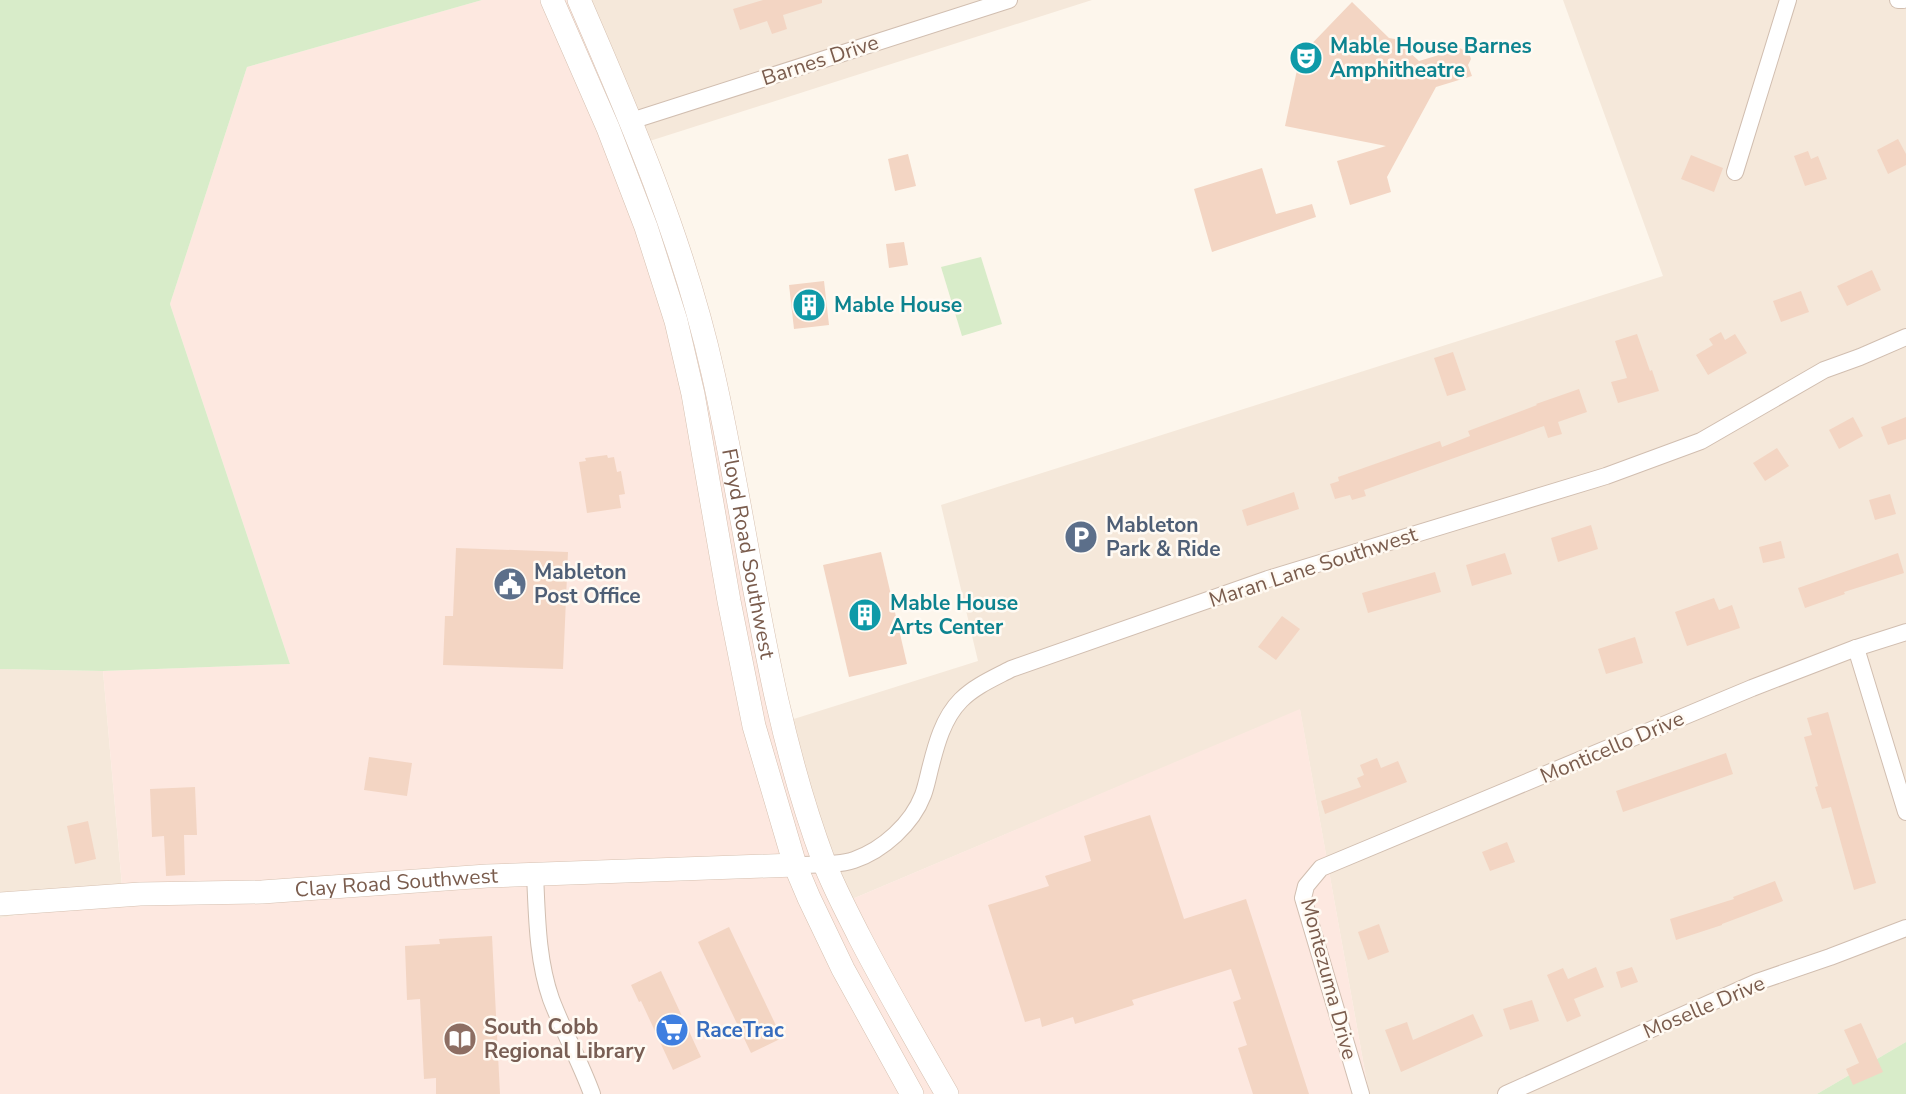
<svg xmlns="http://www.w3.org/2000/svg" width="1906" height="1094" font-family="'Nunito Sans',sans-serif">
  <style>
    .residential { fill: #f5e8da }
    .commercial { fill: #fde8e0 }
    .green { fill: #d8ecc9 }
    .building { fill: #f3d5c3 }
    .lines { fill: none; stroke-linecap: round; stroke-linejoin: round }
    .street-casing { stroke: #d1beb0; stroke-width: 18 }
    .secondary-casing { stroke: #d6c0b0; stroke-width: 24 }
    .street { stroke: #fff; stroke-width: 16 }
    .secondary { stroke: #fff; stroke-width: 23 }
    .labels { text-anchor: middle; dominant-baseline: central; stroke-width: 5; stroke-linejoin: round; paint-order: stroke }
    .culture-label { font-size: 21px; font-weight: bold; fill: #0d838f; stroke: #fffaf3; text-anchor: start }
    .street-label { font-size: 21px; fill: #7a5c4d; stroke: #fffaf3 }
    .service-label { font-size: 21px; font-weight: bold; fill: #4e5e75; stroke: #fffaf3; text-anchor: start }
    .education-label { font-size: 21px; font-weight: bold; fill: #785e54; stroke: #fffaf3; text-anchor: start }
    .shop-label { font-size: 21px; font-weight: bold; fill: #366cbe; stroke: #fffaf3; text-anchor: start }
  </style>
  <rect width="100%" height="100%" fill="#fdf6ec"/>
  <g class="residential">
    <path d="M583,0H1092L634,146Z"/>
    <path d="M1563,0H1906V1042L1817,1094H1369L1300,710L831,908L813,856L781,723L978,661L941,505L1663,276Z"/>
    <path d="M0,669L103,671L123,898L0,918Z"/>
  </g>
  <path class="commercial" d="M482,0H583L708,354L813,856L831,908L1300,709L1369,1094H0V918L123,897L103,671L290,664L170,304L247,67Z"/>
  <g class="green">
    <path d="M0,0H482L247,67L170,304L290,664L103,671L0,669Z"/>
    <path d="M981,257L1002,324L962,336L941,267Z"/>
    <path d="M1906,1042V1094H1817Z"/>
  </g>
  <g class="building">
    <path d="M763,0H822V3L783,15L787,29L772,34L767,21L740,30L733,9Z"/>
    <path d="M1352,2L1389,38L1395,39L1419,61L1449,52V49L1458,47L1469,53L1471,59L1468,65L1472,76L1436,87L1387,177L1391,192L1350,205L1337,161L1386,146L1285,126L1300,56Z"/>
    <path d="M1898,139L1906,154V165L1888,174L1877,150Z"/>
    <path d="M1808,151L1811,159L1818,156L1827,179L1805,186L1794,156Z"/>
    <path d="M908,154L916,186L895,191L888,159Z"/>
    <path d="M1691,155L1723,168L1714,192L1681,179Z"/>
    <path d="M1262,168L1276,214L1312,204L1316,217L1212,252L1194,189Z"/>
    <path d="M904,242L908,265L889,268L886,244Z"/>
    <path d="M1872,270L1881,290L1847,306L1837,286Z"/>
    <path d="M824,281L829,325L794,329L789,285Z"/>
    <path d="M1801,291L1809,312L1781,322L1773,301Z"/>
    <path d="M1721,332L1725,340L1735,334L1747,353L1708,375L1696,355L1713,345L1709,339Z"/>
    <path d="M1637,334L1650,371L1652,370L1659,391L1618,403L1611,382L1627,378L1615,341Z"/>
    <path d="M1453,352L1466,390L1447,396L1434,358Z"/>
    <path d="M1579,389L1587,412L1558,422L1562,434L1548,438L1544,426L1364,490L1366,496L1352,500L1350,495L1335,499L1330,484L1339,481L1338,477L1440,441L1442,447L1470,436L1468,431L1537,405L1536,404Z"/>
    <path d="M1853,417L1863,436L1839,449L1829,430Z"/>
    <path d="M1906,417V439L1888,445L1881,427Z"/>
    <path d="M1777,448L1789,466L1765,481L1753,463Z"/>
    <path d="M607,455L608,458L614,457L617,472L621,471L625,494L619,495L621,508L587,513L579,462L586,461L585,458Z"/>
    <path d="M1294,492L1299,509L1247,526L1242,510Z"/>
    <path d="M1890,494L1896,514L1875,520L1869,500Z"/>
    <path d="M1591,525L1598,549L1558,562L1551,538Z"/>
    <path d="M1781,541L1785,558L1763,563L1759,547Z"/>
    <path d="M456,548L568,552L563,669L443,665L445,616H453Z"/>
    <path d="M881,552L907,664L849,677L823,565Z"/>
    <path d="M1505,553L1512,574L1472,586L1466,565Z"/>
    <path d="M1898,553L1904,573L1844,592L1845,594L1805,608L1798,588Z"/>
    <path d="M1435,572L1441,592L1368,613L1362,593Z"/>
    <path d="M1714,598L1719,610L1732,605L1740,628L1687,646L1675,612Z"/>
    <path d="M1282,616L1300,629L1276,660L1258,647Z"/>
    <path d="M1635,637L1643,663L1606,674L1598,649Z"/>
    <path d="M1828,712L1876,883L1854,890L1831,807L1822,809L1815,787L1818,786L1804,737L1812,735L1807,718Z"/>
    <path d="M1726,753L1733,774L1623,812L1616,791Z"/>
    <path d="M369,757L412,763L407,796L364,790Z"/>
    <path d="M1377,758L1381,768L1398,761L1407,782L1325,814L1321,801L1361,787L1357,778L1364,775L1360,765Z"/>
    <path d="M195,787L197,835H184L185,875L166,876L164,836L152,837L150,789Z"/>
    <path d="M1150,815L1184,919L1246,899L1309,1094H1253L1238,1048L1247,1045L1233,1002L1241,999L1231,969L1132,1000L1134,1005L1075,1024L1073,1017L1042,1027L1040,1018L1025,1022L988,905L1049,886L1045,876L1091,861L1084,836Z"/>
    <path d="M88,821L96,859L75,864L67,826Z"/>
    <path d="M1507,842L1515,862L1490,871L1482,852Z"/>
    <path d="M1775,881L1783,901L1722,924V925L1676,940L1670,919L1734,899L1733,897Z"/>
    <path d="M1379,924L1389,952L1368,960L1358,932Z"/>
    <path d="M729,927L782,1038L751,1053L698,942Z"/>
    <path d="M492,936L500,1094H436V1078L424,1079L420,999L407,1000L405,946L440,944L439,939Z"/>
    <path d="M1596,967L1604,987L1574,999L1581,1016L1567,1022L1547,975L1563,968L1568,979Z"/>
    <path d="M1632,967L1638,982L1621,988L1616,972Z"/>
    <path d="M661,971L701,1057L673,1070L641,1001L639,1002L631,985Z"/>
    <path d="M1532,1000L1539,1021L1510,1030L1503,1009Z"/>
    <path d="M1473,1014L1483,1036L1401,1072L1385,1030L1407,1022L1413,1040Z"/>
    <path d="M1861,1023L1883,1072L1853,1085L1846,1069L1859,1063L1844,1030Z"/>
  </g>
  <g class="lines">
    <defs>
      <g id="street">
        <path d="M1898,0H1903"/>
        <path d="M631,121L1009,0"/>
        <path d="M1735,172L1788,0"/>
        <path d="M1856,648L1906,812"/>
        <path d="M795,865C813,864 836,866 854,860C883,850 912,824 923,795C926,787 928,777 930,769C936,745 943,718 961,700C975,686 994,678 1011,669L1268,579L1606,476L1701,441L1824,370L1860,357L1906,337"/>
        <path d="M535,874C537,915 537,959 551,999C563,1031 580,1061 592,1094"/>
        <path d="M1361,1094L1303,898L1306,886L1321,868L1752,688L1856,648L1906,632"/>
        <path d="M1506,1094L1757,982L1830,957L1906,928"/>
      </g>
      <g id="secondary">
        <path d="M552,0L608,128L646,227L676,321L693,394L729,601L754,726L795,865L809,898L843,969L912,1094"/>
        <path id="s1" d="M579,0C632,122 684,243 713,373C750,536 765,705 824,862C834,888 847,912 859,936C887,990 917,1042 947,1094"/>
        <path id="s2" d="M0,904L140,894L262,892L487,876L795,865"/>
      </g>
    </defs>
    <use href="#street" class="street-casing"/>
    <use href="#secondary" class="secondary-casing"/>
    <use href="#street" class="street"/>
    <use href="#secondary" class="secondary"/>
  </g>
  <defs>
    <symbol id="theatre-disc" viewBox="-11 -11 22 22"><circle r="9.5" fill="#0f9aa8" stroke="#fffaf3"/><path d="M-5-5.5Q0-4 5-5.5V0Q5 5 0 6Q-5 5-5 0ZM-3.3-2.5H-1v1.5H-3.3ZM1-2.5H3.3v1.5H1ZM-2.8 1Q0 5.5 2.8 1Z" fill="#fff"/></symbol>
    <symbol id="building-disc" viewBox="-11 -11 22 22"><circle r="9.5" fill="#0f9aa8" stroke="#fffaf3"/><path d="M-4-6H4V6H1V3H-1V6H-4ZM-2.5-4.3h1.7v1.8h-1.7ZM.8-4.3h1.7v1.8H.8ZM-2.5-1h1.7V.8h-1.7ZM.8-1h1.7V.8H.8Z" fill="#fff"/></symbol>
    <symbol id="parking-disc" viewBox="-11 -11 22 22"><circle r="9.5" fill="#5c6f8a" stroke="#fffaf3"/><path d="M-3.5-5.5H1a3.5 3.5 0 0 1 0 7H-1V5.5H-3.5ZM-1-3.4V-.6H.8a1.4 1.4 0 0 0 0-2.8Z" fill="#fff"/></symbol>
    <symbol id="civic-disc" viewBox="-11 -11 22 22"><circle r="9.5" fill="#5c6f8a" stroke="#fffaf3"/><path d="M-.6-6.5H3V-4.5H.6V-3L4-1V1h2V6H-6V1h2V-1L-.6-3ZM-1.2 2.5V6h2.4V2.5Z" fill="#fff"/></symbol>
    <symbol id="supermarket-disc" viewBox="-11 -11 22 22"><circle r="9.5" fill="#3f7fe0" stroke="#fffaf3"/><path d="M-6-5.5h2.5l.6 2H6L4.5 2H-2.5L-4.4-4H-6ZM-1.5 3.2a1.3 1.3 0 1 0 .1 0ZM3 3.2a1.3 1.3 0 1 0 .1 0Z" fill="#fff"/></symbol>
    <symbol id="library-disc" viewBox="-11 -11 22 22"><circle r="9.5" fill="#8d6e63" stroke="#fffaf3"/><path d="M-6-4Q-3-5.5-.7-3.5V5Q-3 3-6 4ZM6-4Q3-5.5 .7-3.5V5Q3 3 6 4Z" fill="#fff"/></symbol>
  </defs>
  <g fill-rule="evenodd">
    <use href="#theatre-disc" x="1287" y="39" width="38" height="38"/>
    <use href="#building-disc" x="790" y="286" width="38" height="38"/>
    <use href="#parking-disc" x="1062" y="518" width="38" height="38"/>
    <use href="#civic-disc" x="491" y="565" width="38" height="38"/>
    <use href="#building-disc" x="846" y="596" width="38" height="38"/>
    <use href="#supermarket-disc" x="653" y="1011" width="38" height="38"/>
    <use href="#library-disc" x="441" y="1020" width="38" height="38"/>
  </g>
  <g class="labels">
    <g class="culture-label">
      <text x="1330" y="46">Mable House Barnes<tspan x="1330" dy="24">Amphitheatre</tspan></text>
      <text x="834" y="305">Mable House</text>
      <text x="890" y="603">Mable House<tspan x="890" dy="24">Arts Center</tspan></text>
    </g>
    <g class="street-label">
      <text transform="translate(820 60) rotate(-18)">Barnes Drive</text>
      <text stroke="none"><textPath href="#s1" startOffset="581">Floyd Road Southwest</textPath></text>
      <text transform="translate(1313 567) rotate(-18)">Maran Lane Southwest</text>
      <text transform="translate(1612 747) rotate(-23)">Monticello Drive</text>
      <text stroke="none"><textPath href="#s2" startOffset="397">Clay Road Southwest</textPath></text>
      <text transform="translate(1329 979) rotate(75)">Montezuma Drive</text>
      <text transform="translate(1704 1007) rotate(-23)">Moselle Drive</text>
    </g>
    <g class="service-label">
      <text x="1106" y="525">Mableton<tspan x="1106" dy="24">Park &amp; Ride</tspan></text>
      <text x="534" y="572">Mableton<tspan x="534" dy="24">Post Office</tspan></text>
    </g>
    <g class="education-label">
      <text x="484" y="1027">South Cobb<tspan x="484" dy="24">Regional Library</tspan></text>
    </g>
    <g class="shop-label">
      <text x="696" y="1030">RaceTrac</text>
    </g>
  </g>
</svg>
